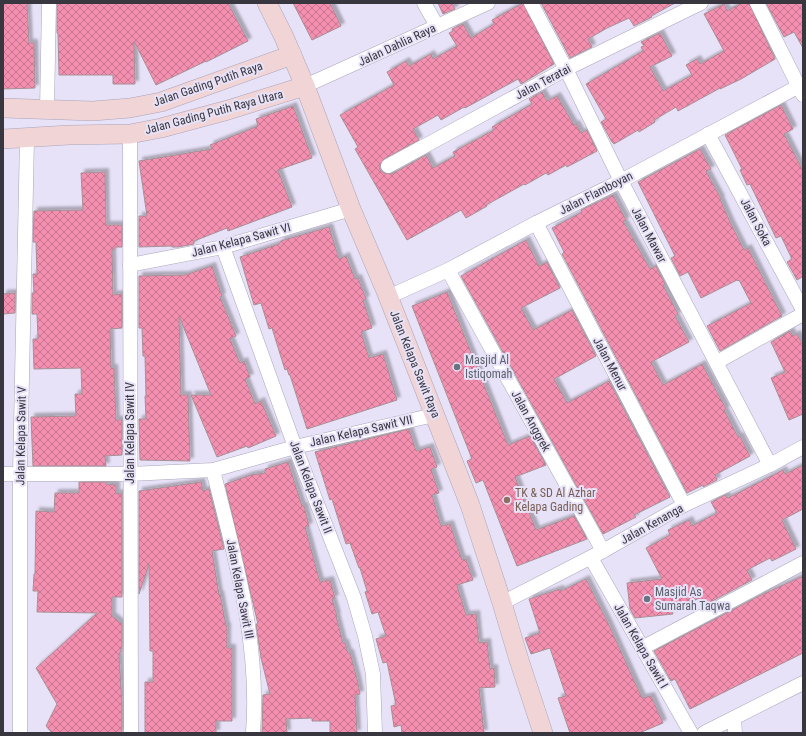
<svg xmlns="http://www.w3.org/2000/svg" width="806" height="736" font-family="'Roboto Condensed',sans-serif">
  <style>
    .building { fill: url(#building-cross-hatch); stroke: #a68f96; filter: url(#shadow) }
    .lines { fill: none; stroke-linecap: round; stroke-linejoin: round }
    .street-casing { stroke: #aaa5b9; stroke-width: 15 }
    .secondary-casing { stroke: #aaa5b9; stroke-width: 20 }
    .street { stroke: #fff; stroke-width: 14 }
    .secondary { stroke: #f1d4d6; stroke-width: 19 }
    .worship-dot { fill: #6b7280; stroke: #e7e2f7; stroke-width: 1.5 }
    .education-dot { fill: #8d6e63; stroke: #e7e2f7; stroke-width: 1.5 }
    .labels { text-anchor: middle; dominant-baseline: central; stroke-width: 4; stroke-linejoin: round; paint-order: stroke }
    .street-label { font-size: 12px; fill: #38363e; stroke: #e7e2f7 }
    .worship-label { font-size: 12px; fill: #5b616d; stroke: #e7e2f7; text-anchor: start }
    .education-label { font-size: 12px; fill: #785e54; stroke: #e7e2f7; text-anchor: start }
  </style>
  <defs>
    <pattern id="building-cross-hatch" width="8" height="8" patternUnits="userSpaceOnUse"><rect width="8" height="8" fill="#f48fb0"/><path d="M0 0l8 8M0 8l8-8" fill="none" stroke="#c77691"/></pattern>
    <filter id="shadow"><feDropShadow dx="3.5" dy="-3.5" stdDeviation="1" flood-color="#0004"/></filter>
  </defs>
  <rect width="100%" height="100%" fill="#e7e2f7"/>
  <g class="building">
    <path d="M3,3H27L29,43H34L35,88L3,89Z"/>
    <path d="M57,3H228L248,41L206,62V61L156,85L134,41L135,84H113V75H59L58,33H57Z"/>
    <path d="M293,3H330L341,26L312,40Z"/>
    <path d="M438,3H452L455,9L443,14Z"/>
    <path d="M523,3L554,64L521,84L518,79L465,108L464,107L441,120L438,115L413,129L419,140L384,159L380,165V170L384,173L392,174L426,155L433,168L455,156L453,152L494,130L492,127L532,104L529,99L542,92L547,101L557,96L574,125L576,124L581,133L587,130L597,151L567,167L566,165L548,175L546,173L525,185L524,184L486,205L487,206L466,218L461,210L407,240L355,149L358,147L340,115L394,85L387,72L406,61L409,66L431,54L433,59L457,46L449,33L453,31L452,29L463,24L471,38L494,24L492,20Z"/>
    <path d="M541,3H675L653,15L651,16L652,17L634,26L629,18L607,28L588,39L592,47L570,58Z"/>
    <path d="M742,3H749L775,59L741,79L720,89V88L678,111L676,107L654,120L655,122L639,132L638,130L614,144L612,142L601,122L606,119L586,84L643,51L641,47L644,46L641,42L660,33L672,56L650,67L663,91L692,75L686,65L697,59L700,64L724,51L704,14L724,4L727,11Z"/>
    <path d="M766,3H803V48L794,32L784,37Z"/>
    <path d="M781,105L793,129L784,134L803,171V280L802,277L797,280L787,262L792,259L781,236L776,238L750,184L747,185L740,170L742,169L725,135Z"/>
    <path d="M293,106L312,158L278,170L292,207L228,231L227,228L194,241V244L178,247H172V246L139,247V216H147L139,161L212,149L210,145L258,126L256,119Z"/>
    <path d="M700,149L711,169L706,171L721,199H720L730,222L744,250L748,248L782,316L720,351L707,326L751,303L739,280L738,281L737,280L701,298L688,272L680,276L671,258L675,256L638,182Z"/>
    <path d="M105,172L106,225H122V247H115V249L112,250L113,295L122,294V328L110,329L111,368H114L116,420H122V455L105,456L106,466H33L31,417L76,416L75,394H82L81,368L34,369L33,339H38L37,314H32V293H34L33,274H37L36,242H33L34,211L83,210L81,173Z"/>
    <path d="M613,195L626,220L623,221L650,269L656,266L665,284L663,285L678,314L675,316L689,342L651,362L663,385L702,364L726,409L724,410L738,437L740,436L750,456L715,475L717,480L703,487V485L687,493L562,254L564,252L552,228L582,212L581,210Z"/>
    <path d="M329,227L339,259L346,256L355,279L358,278L366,299L363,300L372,328L361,332L369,358L383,354L397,400L307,429L290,375H289L287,369L285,370L272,328L269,329L261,303L254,305L240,257L279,244L281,241Z"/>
    <path d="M526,240L539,266L547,262L560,288L521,308L533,330L572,310L596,356L554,379L567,403L609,381L670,497L634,515L636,517L603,534L461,276Z"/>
    <path d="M212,266L222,296L220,297L236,336L230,339L240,363L244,361L250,377L245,379L255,404L261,401L276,436L248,448L247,446L217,457L191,395H211L179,316L181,395H188L190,461L140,460L139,419H146L145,396H146L145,356H143L142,328H139V276L185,275Z"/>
    <path d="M447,292L508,445L530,436L546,465L515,477L536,530L574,516L587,539L517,566L483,480L476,483L467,461L472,459L412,306Z"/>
    <path d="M15,293V313L3,314V294Z"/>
    <path d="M790,331L793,336L797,334L803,345V414L789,420L771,378L785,372L771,342Z"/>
    <path d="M409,429L416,451L430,447L437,467L431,469L439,493L432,495L441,526L450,524L462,560L466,559L473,580L457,585L466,615L476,614L479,643L487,642L490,669L494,668L495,687L479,688L484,733H402L401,725L394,727L391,706L396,705L387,662L383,663L376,639L386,636L378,612L372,614L365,592L367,591L360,568H359L350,543L346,544L332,499L330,500L315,452L331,448Z"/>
    <path d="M288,462L302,506H304L309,526L305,527L320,582L330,580L335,598L332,599L337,616H336L343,643H345L348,653H350L357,679L360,694L355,695L357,733H330V721H312V718L286,719L287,733H262L263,695L270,694L261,658L256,624H258L225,484L251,475L265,473V469Z"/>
    <path d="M803,465V509L782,520L796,549L772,561L770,558L747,570L752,580L703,606L699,598L672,612L673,614L635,618L630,609L627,583L662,579L646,548L670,535L668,530L689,520L692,526L717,513L711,502L725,495L727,498L734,495L783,470L785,474Z"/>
    <path d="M79,482H106V484L116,485V494L122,493V597H112V616L122,624V646L119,656L122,704V733H52L46,726L57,704L36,668L97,613L37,612L38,591H33L34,574H35L36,511L54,512L55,493H79Z"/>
    <path d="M201,482L203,491L209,489L224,549L212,551L219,595L220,594L226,626H227V648H232V721H216V733H145V682H153V651H150L149,564L139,594V491Z"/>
    <path d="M803,576V653L690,709L675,679L671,681L654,651L759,596Z"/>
    <path d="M586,579L608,623L642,698L651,696L663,723L639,733H570L558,698L566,696L550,648L531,654L525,638L540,633L529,599L560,589L561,591Z"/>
  </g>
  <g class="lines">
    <defs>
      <g id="street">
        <path d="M424,3L437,26"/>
        <path d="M531,3L566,69L621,181L770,465"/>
        <path d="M757,3L803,95"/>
        <path d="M305,86L488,3"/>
        <path d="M47,109L49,3"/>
        <path d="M130,134L131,733"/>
        <path d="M708,134L803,310"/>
        <path d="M388,166L566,69L701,3"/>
        <path d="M536,223L684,505"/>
        <path d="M223,247L295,447L354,598L365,636L373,674L375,733"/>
        <path d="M130,265L223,247L351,209"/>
        <path d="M448,270L603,551"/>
        <path d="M388,297L448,270L536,223L621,181L803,84"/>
        <path d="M717,362L803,314"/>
        <path d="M213,470C235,558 260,642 253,733"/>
        <path d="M3,474H130L213,470L295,447L434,415"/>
        <path d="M591,558L691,733"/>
        <path d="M502,603L603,551L684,505L770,465L803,447"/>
        <path d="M642,648L803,563"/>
        <path d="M734,718L735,733"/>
        <path d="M20,733V473L27,139"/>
        <path d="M704,733L803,683"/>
      </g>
      <g id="secondary">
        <path d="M267,3L284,37L305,86L351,209L386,291L470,505L502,603L519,660L543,733"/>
        <path d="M3,108L93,111L130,108L161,102L292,55"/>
        <path d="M3,139L69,135L130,134L161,128L228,110L305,86"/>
      </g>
    </defs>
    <use href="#street" class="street-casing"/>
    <use href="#secondary" class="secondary-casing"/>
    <use href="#street" class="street"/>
    <use href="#secondary" class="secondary"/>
  </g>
  <g class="worship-dot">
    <circle cx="457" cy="367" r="4"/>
    <circle cx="647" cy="599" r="4"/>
  </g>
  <circle class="education-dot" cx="507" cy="500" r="4"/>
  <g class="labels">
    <g class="street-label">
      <text transform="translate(397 45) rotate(-25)">Jalan Dahlia Raya</text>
      <text transform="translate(543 82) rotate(-28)">Jalan Teratai</text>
      <text transform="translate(208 84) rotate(-19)">Jalan Gading Putih Raya</text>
      <text transform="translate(214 112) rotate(-15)">Jalan Gading Putih Raya Utara</text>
      <text transform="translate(596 193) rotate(-27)">Jalan Flamboyan</text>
      <text transform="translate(756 222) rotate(62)">Jalan Soka</text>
      <text transform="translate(649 235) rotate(62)">Jalan Mawar</text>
      <text transform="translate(241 240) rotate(-15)">Jalan Kelapa Sawit VI</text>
      <text transform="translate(415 364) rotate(68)">Jalan Kelapa Sawit Raya</text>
      <text transform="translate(610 364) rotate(62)">Jalan Menur</text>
      <text transform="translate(531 421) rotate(61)">Jalan Anggrek</text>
      <text transform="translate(361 431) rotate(-13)">Jalan Kelapa Sawit VII</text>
      <text transform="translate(130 433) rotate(-90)">Jalan Kelapa Sawit IV</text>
      <text transform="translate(21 436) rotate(-89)">Jalan Kelapa Sawit V</text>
      <text transform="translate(311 487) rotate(69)">Jalan Kelapa Sawit II</text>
      <text transform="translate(652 524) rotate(-29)">Jalan Kenanga</text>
      <text transform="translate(240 589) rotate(79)">Jalan Kelapa Sawit III</text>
      <text transform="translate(641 646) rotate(60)">Jalan Kelapa Sawit I</text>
    </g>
    <g class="worship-label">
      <text x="465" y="360">Masjid Al<tspan x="465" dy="14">Istiqomah</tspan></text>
      <text x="655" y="592">Masjid As<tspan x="655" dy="14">Sumarah Taqwa</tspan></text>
    </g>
    <g class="education-label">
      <text x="515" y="493">TK &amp; SD Al Azhar<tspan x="515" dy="14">Kelapa Gading</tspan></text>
    </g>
  </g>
  <rect width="806" height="736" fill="none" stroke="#38363e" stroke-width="8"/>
</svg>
